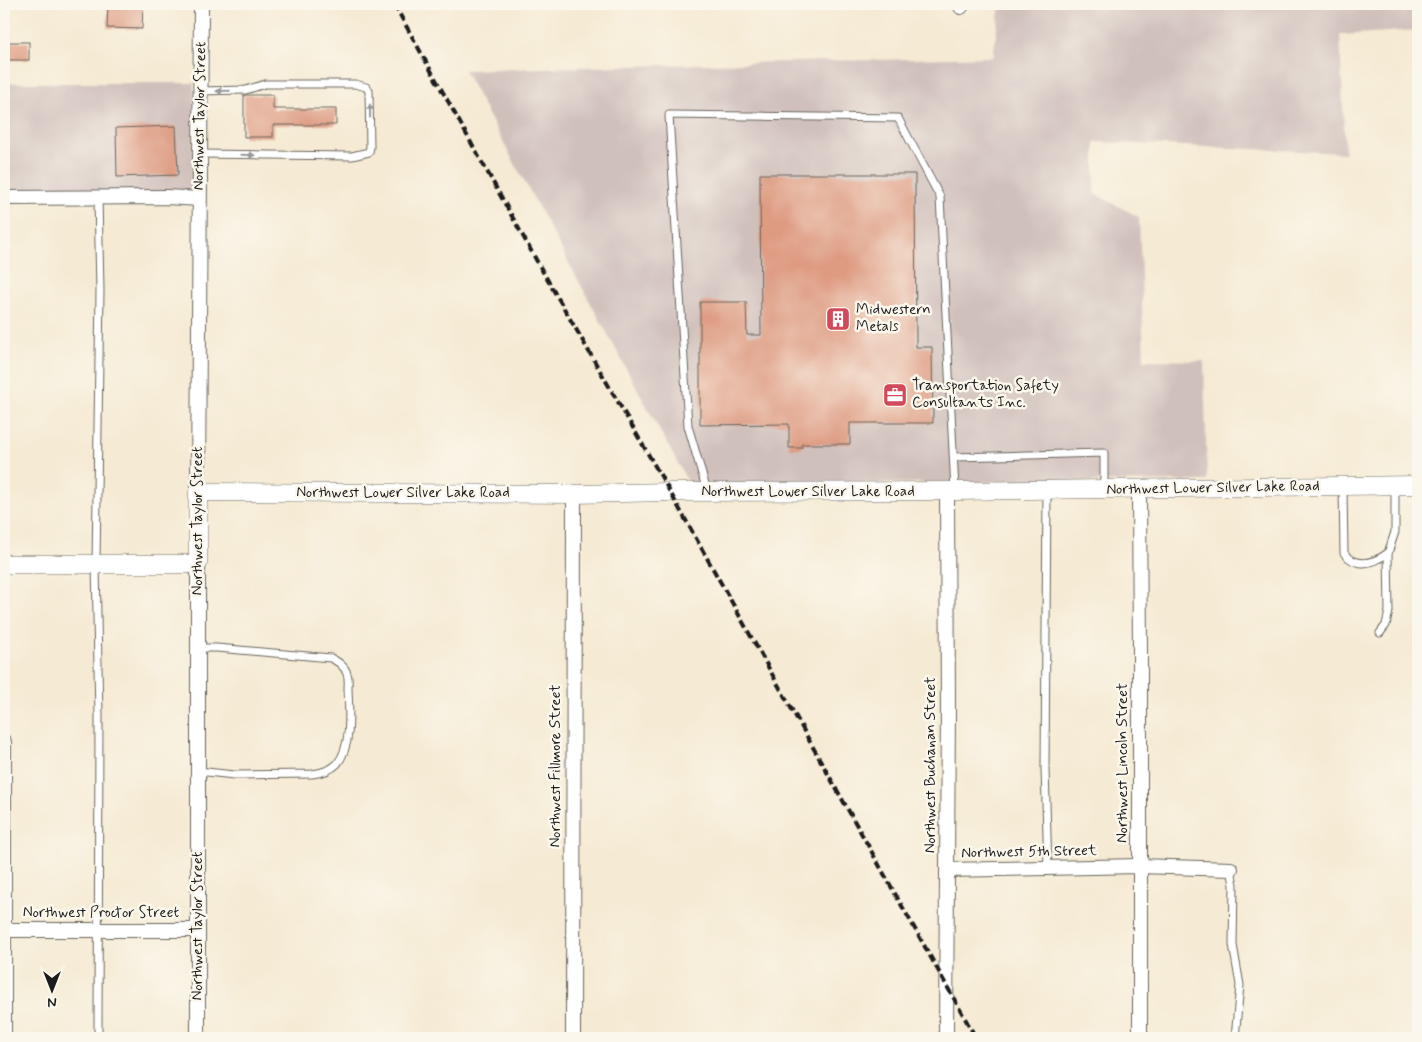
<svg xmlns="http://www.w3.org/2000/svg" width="1422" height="1042" font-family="Mynerve,sans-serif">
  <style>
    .industrial { fill: #d0c0bc }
    .building { fill: #de9b82 }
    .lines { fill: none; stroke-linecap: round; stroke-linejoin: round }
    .service-casing { stroke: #68645c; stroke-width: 9 }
    .minor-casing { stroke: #68645c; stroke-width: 16 }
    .tertiary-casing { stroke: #68645c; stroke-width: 19 }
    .service { stroke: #fff; stroke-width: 7 }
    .minor { stroke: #fff; stroke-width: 14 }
    .tertiary { stroke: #fff; stroke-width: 18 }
    .rail { stroke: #1c1c1c; stroke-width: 4; stroke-dasharray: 8 4; stroke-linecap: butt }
    .oneway { fill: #999 }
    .labels { text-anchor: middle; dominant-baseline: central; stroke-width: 5; stroke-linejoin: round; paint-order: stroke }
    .street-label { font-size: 15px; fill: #1c1c1c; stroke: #fbf7ec }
    .poi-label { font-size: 15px; fill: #1c1c1c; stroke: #fbf7ec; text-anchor: start }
  </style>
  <rect width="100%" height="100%" fill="#fbf7ec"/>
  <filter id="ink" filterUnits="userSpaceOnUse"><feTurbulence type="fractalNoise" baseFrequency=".02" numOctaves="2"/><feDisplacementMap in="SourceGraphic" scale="10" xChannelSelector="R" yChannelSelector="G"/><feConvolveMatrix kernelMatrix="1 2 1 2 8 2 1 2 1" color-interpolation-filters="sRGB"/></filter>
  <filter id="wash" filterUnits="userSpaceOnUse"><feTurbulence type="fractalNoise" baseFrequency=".0096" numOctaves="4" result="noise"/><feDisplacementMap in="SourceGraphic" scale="20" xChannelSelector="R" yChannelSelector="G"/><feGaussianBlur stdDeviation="1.12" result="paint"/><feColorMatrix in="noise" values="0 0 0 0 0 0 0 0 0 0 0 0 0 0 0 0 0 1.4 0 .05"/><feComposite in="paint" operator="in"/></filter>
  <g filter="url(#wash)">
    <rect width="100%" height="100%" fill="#f5ead3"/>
    <g class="industrial">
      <path d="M1000,4H1418V30L1340,35L1345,153L1095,142V194L1139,217L1144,360L1204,361L1207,481L689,484L464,70L993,57Z"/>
      <path d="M4,83H194L193,182L190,189L184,193H4Z"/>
    </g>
    <g id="blocks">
      <g class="building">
        <path d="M108,4H143L142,29L107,28Z"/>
        <rect x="4" y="42" width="25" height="18"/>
        <path d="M244,95H273V109H336V125H273V137H244Z"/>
        <path d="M176,126L178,175L117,177L116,128Z"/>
        <path d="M760,174H915L916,347H932L933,423H850V444H802V448H789V424L700,425V302H746L747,335H761Z"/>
      </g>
    </g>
  </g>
  <g filter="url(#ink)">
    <use href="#blocks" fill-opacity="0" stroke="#68645c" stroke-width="1"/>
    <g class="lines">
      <defs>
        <g id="service">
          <path d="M199,154L352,156L369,152L370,147L369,91L366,87L355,84H265L246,90L200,91"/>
          <path d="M954,457L1104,453V489"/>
          <path d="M1343,487L1344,553C1357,569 1374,563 1388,553"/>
          <path d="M1047,490L1045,769L1048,869"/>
          <path d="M707,491L688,426L669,115L898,118L940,197L955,490"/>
          <path d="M1380,633L1386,625L1389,611L1388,553L1395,532V486"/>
          <path d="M198,771L234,775L312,774C321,773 330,771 337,764C352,746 349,712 348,689C348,685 349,678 347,674C345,666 338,662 331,658L217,648H198"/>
          <path d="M1231,869L1234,885L1233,945L1240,985L1235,1038"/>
          <path d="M98,1038L99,717L96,564L100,290L98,197"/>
        </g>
        <g id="minor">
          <path d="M960,4L961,7"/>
          <path d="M4,198L167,197L199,199"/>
          <path d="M1139,489L1140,655V1038"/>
          <path d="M198,492L201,4"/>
          <path d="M198,564V1038"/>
          <path d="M4,742V1038"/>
          <path d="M947,870L1139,866L1231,869"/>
          <path d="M4,930H198"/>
          <path d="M573,1038L574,494"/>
          <path d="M946,1038L948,706L947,491"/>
        </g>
        <path id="tertiary" d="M4,564H198V492L574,494L670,492L955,491L1418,485"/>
      </defs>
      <use href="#service" class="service-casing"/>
      <use href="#minor" class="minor-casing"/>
      <use href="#tertiary" class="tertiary-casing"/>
      <use href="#service" class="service"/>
      <use href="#minor" class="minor"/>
      <use href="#tertiary" class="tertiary"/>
      <path class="rail" d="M394,4L539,265L670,492L976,1038"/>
    </g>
    <defs><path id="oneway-solid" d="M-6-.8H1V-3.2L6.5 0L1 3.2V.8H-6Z" transform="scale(1.25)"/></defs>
    <g class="oneway">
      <use href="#oneway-solid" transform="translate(223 91) rotate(179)"/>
      <use href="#oneway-solid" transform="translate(370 111) rotate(-91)"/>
      <use href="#oneway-solid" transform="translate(248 155) rotate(1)"/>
    </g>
  </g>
  <defs>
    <symbol id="building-square" viewBox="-11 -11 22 22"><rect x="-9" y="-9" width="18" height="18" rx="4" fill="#d1495b" stroke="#fbf7ec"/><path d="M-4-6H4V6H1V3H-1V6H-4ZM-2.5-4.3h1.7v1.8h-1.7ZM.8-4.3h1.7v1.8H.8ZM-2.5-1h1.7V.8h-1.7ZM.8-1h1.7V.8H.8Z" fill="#fff"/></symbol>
    <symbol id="office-square" viewBox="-11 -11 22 22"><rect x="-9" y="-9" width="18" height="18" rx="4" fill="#d1495b" stroke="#fbf7ec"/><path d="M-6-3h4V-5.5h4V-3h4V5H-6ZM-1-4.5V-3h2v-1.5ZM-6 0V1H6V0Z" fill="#fff"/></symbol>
  </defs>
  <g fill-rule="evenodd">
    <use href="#building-square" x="824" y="305" width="28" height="28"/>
    <use href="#office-square" x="881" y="381" width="28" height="28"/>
  </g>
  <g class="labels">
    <g class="street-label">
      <text transform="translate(200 116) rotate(-89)">Northwest Taylor Street</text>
      <text transform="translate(1213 488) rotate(-1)">Northwest Lower Silver Lake Road</text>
      <text x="808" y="492">Northwest Lower Silver Lake Road</text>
      <text x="403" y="493">Northwest Lower Silver Lake Road</text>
      <text transform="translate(198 521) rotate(-90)">Northwest Taylor Street</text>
      <text transform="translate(1123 763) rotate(-90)">Northwest Lincoln Street</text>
      <text transform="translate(931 765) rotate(-90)">Northwest Buchanan Street</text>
      <text transform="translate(556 766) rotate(-90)">Northwest Fillmore Street</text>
      <text transform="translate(1029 852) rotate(-1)">Northwest 5th Street</text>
      <text x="101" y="913">Northwest Proctor Street</text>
      <text transform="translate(198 926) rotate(-90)">Northwest Taylor Street</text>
    </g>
    <g class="poi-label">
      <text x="856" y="310">Midwestern<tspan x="856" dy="17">Metals</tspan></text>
      <text x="912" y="386">Transportation Safety<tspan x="912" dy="17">Consultants Inc.</tspan></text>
    </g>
  </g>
  <rect width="1422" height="1042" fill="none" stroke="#fbf7ec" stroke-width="20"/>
  <g transform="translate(52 990) rotate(180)" stroke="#fbf7ec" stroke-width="4" paint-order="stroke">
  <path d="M0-4L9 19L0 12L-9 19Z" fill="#1c1c1c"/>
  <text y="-8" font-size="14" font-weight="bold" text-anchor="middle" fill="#1c1c1c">N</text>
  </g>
</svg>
